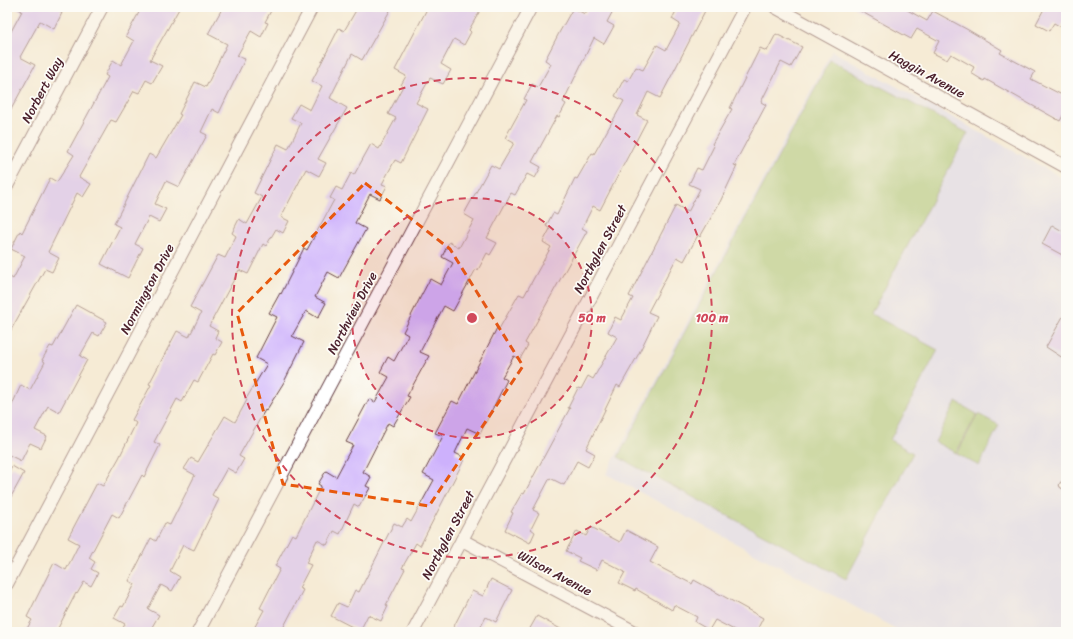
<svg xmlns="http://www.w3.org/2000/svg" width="1073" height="639" font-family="Sriracha,sans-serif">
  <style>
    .built { fill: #d7d7f8 }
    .green { fill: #9fc36d; stroke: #74714c }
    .building { fill: #cdb1fc }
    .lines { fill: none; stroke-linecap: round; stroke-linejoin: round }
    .service-casing { stroke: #643e44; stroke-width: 8 }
    .minor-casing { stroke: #643e44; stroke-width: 14 }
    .service { stroke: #fff; stroke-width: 6 }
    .minor { stroke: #fff; stroke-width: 12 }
    .marked { fill: none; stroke: #e8590c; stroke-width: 3; stroke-dasharray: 8 5; stroke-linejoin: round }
    .ring { fill: none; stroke: #d1495b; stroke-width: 2; stroke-dasharray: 7 5 }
    .labels { text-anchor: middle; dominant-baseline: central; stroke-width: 3.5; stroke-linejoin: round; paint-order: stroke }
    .street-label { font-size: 13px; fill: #4a1f2b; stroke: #fdfcf7 }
    .centre { fill: #d1495b; stroke: #fdfcf7; stroke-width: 2 }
    .ring-label { font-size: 12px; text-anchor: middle; font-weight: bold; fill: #d1495b; stroke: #fdfcf7; stroke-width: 3.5; stroke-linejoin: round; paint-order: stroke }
  </style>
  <rect width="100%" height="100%" fill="#fdfcf7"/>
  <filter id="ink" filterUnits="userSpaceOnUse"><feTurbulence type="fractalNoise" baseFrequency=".025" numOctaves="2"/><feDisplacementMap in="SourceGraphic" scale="8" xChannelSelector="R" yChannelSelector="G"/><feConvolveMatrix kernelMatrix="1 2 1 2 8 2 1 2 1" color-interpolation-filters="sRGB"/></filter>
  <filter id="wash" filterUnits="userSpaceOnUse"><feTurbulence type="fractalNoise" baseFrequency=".012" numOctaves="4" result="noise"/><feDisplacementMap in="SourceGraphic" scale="16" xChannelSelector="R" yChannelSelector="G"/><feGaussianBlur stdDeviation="0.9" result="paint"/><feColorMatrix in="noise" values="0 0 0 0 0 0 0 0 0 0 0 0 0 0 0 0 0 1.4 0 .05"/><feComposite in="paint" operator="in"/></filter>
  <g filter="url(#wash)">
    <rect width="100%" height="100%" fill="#f5ebd5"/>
    <path class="built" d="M832,51L1066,180V632H902L606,474Z"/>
    <g class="green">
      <path d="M830,60L968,133L871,314L938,350L890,440L913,453L846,579L618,457Z"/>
      <path d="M956,402L977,414L956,453L935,442Z"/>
      <path d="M978,414L999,425L979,466L957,454Z"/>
    </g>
    <g id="blocks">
      <g class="building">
        <path d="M15,7H63L60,12L62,13L54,29L40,21L20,57L35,65L7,117V39L22,11Z"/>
        <path d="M142,7H180L150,60L162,66L152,83L146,80L139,93L134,91L116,122L111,120L79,177L91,184L83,197L77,193L48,252L59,258L52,272L45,269L7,337V275L13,279L25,256L11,249L20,231L22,233L50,178L57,182L74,155L68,151L108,77L105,75L113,60L121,65L134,41L126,36Z"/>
        <path d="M223,7H273L265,22L268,23L261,37L251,31L237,56L245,59L219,113L212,109L201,132L207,135L179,187L166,181L155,204L166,209L159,222L149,217L135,244L143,248L128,278L101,264L120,227L114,224L149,154L156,158L181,115L179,114L195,82L206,87L227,44L208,34Z"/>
        <path d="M358,7H392L362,60L352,54L330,98L347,108L318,159L326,163L319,176L306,169L281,217L289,221L283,233L276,229L266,246L263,244L248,274L239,270L209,326L218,331L215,338L222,342L215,355L213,354L198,382L194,380L182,402L177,399L154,442L160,445L144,477L142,475L119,518L112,514L89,558L95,562L91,569L98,573L91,586L84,582L77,594L76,593L56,632H25L32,620L27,617L54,563L66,570L79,544L68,538L97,483L103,486L119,458L136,423L132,420L151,385L149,384L177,331L189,337L201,313L190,307L218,255L225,258L236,236L232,233L239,219L247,224L262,197L254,193L278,144L288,149L301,123L291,118L299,104L310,110L322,86L312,81L339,28L344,31Z"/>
        <path d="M428,7H482L469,30L471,32L464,45L454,39L441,64L451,70L443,84L430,78L416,103L428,109L401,163L395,160L382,184L387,186L380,199L370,194L355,223L366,229L339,278L328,272L315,297L326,303L318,318L306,311L292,336L304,342L284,382L266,411L265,410L239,456L244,459L236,473L227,468L212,495L219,499L194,550L183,545L170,571L180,577L172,591L161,585L148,609L159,615L149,632H121L125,624L114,618L121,606L123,607L135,584L129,581L151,538L156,541L165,523L170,525L195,475L184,469L191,458L198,462L225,416L235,422L247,400L246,399L267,364L256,358L277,317L269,313L280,293L281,294L304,248L307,250L334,200L330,198L336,187L342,190L351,173L354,175L371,144L379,149L396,118L388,114L403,86L401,85L406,76L395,70Z"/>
        <path d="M589,7H615L607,22L614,26L604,44L594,38L563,102L566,104L559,117L557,116L532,162L541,167L535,178L527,174L515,195L511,193L487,238L497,243L490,255L487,253L478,270L476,269L453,311L444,306L420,352L429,356L407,396L410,397L393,426L388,423L363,472L371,477L366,486L370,488L359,507L354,504L340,534L334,531L327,545L317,540L306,563L311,565L299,588L303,590L281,632H252L264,610L260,608L280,569L275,566L292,534L296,536L321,486L318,484L326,471L336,477L353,445L346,442L369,399L375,402L389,377L380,372L388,357L394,361L408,335L403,332L422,294L430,279L441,285L453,263L442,257L449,242L459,248L474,220L464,214L491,165L499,169L514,143L505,138L526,100L524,99L532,84L538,87L551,64L545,60L559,33L573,8L585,14Z"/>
        <path d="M678,7H707L660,98L648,92L637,115L647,120L600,210L593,206L582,228L587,231L525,343L528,345L520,359L514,356L502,377L507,380L480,434L467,428L455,453L465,458L420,546L416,543L402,568L405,569L386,605L388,606L381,621L368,615L360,631L331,616L338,603L347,607L355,590L359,592L394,523L402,527L407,519L411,522L434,480L423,474L443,436L435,433L452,401L458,404L497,328L499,329L519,294L524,296L551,247L543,242L550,229L546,226L553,213L557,215L575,178L577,179L592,153L594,154L624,101L615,96L624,79L628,81L636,67L643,70L657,45L666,50L680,24L672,19Z"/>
        <path d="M853,7H902L927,21L933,11L970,31L1002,50L1000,53L1035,72L1031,79L1066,97V110L1060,121L985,79L984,81L971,73L974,67L951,54L947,60L933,53L939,41L917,29L911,39Z"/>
        <path d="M1045,7H1066V18L1061,27L1054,23L1049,31L1036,24Z"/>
        <path d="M776,34L802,47L791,67L781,62L761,102L766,105L734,165L737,166L720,202L700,237L698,235L684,261L677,257L648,312L657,316L638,355L620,387L617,385L586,449L595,454L588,467L577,461L564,485L550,478L533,510L539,513L531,529L535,532L530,543L505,530L513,513L511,512L522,493L524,494L570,408H568L578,388L581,389L588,376L593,379L617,337L608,332L615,317L621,320L633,298L629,296L676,205L688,212L700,189L689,184L697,168L702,170L714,146L712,144L732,109L730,108L760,48L767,51Z"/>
        <path d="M1052,225L1066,233V257L1042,244Z"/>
        <path d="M76,305L107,322L99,336L93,333L80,356L87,360L59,412L48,406L35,430L47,436L41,448L30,443L21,461L7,454V416L21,385L30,390L45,362L42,360L50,346L53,347Z"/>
        <path d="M1066,311V360L1046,347Z"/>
        <path d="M12,466L24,473L7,504V475Z"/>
        <path d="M591,527L620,542L626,530L658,547L650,562L692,584L694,580L763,618L756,632H738L715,620L709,630L695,622L697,617L674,605L672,610L636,589L635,591L619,583L625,572L602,560L597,570L578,561L580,558L566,551L577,531L586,536Z"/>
        <path d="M491,579L512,590L496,622L486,617L478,632H451L472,591L483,596Z"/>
        <path d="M537,616L566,632H528Z"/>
      </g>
    </g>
  </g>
  <g filter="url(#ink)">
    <use href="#blocks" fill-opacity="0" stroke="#643e44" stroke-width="1"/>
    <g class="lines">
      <defs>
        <path id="service" d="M1063,485L1066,487"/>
        <g id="minor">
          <path d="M775,7L1066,167"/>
          <path d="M7,186L102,7"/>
          <path d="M462,540L635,632"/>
          <path d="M7,584L312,7"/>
          <path d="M198,632L531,7"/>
          <path d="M413,632L745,7"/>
        </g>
      </defs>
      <use href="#service" class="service-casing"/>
      <use href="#minor" class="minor-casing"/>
      <use href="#service" class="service"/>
      <use href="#minor" class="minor"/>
    </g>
  </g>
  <path d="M0 0H1073V639H0ZM365,183L450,249L523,366L429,506L283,484L237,313Z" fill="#f5ebd5" fill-opacity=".55" fill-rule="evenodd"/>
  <path class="marked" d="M365,183L450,249L523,366L429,506L283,484L237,313Z"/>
  <circle cx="472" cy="318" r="120" fill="#d1495b" fill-opacity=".12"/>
  <g class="ring">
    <circle cx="472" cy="318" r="120"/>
    <circle cx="472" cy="318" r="240"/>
  </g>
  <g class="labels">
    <g class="street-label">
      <text transform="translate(927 74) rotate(29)">Haggin Avenue</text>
      <text transform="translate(42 90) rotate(-62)">Norbert Way</text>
      <text transform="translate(600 249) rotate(-62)">Northglen Street</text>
      <text transform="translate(147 289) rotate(-62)">Normington Drive</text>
      <text transform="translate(352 313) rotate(-62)">Northview Drive</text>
      <text transform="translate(448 535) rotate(-62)">Northglen Street</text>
      <text transform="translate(555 573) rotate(28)">Wilson Avenue</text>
    </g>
  </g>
  <circle cx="472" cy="318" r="6" class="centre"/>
  <g class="ring-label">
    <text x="592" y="322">50 m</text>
    <text x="712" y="322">100 m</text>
  </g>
  <rect width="1073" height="639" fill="none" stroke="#fdfcf7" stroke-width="24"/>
</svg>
